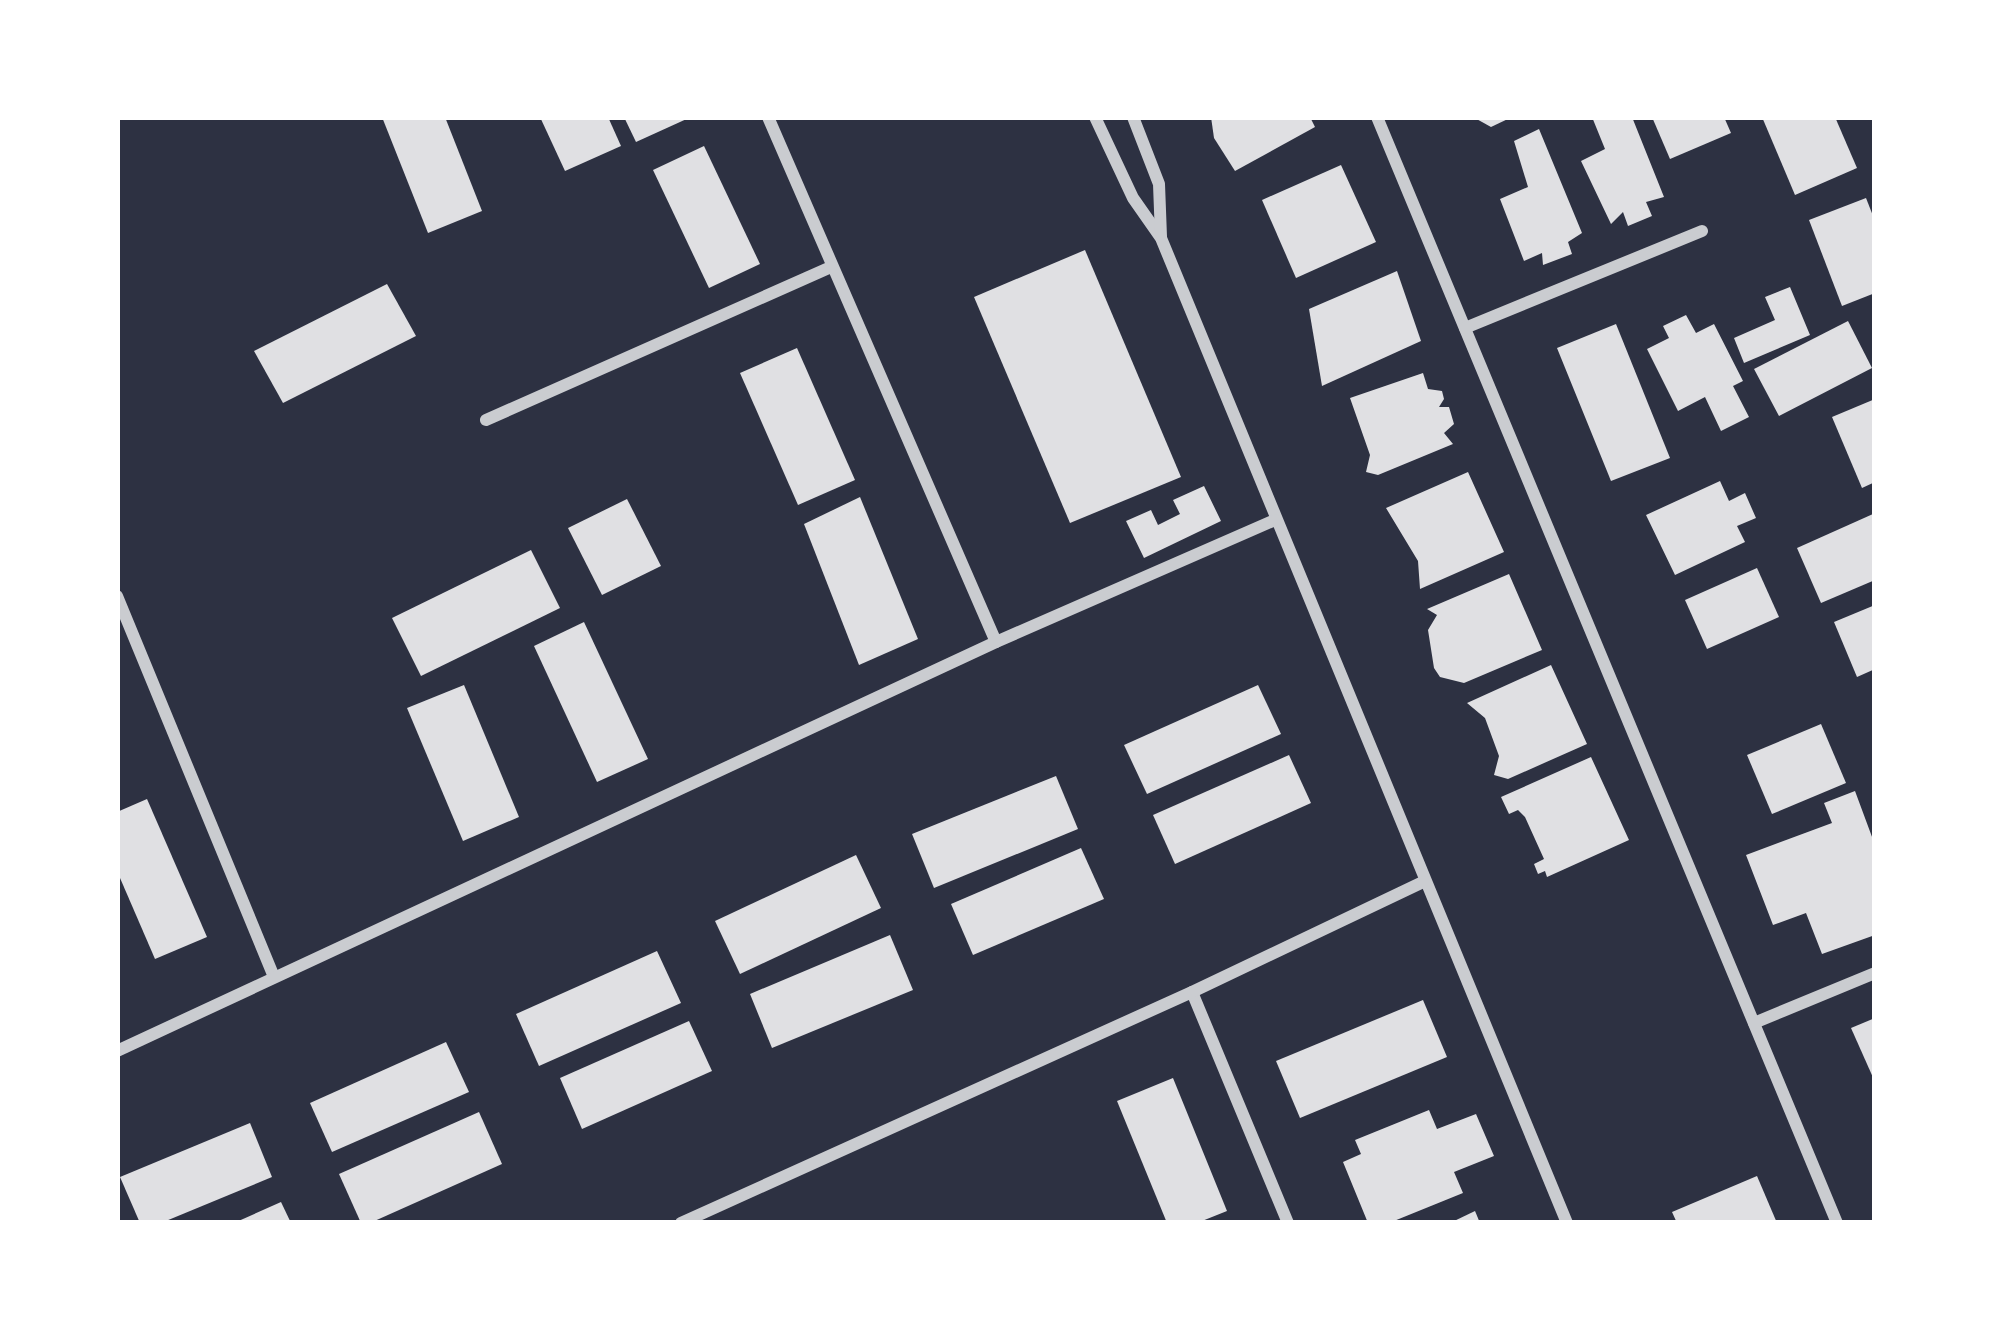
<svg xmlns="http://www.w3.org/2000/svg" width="1992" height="1340" font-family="Raleway,sans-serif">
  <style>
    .building { fill: #e0e0e3 }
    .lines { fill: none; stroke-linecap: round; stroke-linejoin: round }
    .minor { stroke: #caccd0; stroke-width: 12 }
  </style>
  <rect width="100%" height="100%" fill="#2d3142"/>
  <g class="building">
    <path d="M382,117H445L482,211L428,233Z"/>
    <path d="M540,117H608L621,146L565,171Z"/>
    <path d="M624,117H691L636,142Z"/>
    <path d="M1211,117H1310L1315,127L1235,171L1214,138Z"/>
    <path d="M1473,117H1512L1491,127Z"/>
    <path d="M1592,117H1632L1664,197L1646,202L1652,216L1628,226L1623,212L1611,224L1581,161L1605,149Z"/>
    <path d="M1652,117H1724L1731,133L1670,159Z"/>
    <path d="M1762,117H1835L1857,168L1795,195Z"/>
    <path d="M1539,129L1582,233L1568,242L1572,254L1543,265L1542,253L1524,261L1500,199L1528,187L1514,141Z"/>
    <path d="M704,146L760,264L709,288L653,170Z"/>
    <path d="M1341,165L1376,242L1296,278L1262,200Z"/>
    <path d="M1866,198L1875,221V293L1842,306L1809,220Z"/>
    <path d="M1085,250L1181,477L1070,523L974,297Z"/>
    <path d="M1397,271L1421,341L1322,386L1309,309Z"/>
    <path d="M387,284L416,336L283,403L254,351Z"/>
    <path d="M1790,287L1810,335L1744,363L1734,338L1775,320L1765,297Z"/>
    <path d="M1686,315L1696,333L1714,324L1743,381L1733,386L1749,417L1721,431L1705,397L1678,411L1647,349L1669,338L1663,326Z"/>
    <path d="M1848,321L1872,368L1779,416L1754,369Z"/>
    <path d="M1616,324L1670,458L1611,481L1557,348Z"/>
    <path d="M797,348L855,480L798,505L740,373Z"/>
    <path d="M1423,373L1428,389L1442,391L1444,399L1439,407H1449L1454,424L1444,433L1453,444L1378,475L1366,472L1370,455L1350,398Z"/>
    <path d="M1875,399V482L1862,488L1832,417Z"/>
    <path d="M1468,472L1504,552L1420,589L1418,561L1386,508Z"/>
    <path d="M1720,481L1729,501L1745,493L1756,518L1737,526L1745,542L1675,575L1646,515Z"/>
    <path d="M1204,486L1221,521L1144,558L1126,521L1151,510L1158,525L1180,514L1173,500Z"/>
    <path d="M860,497L918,639L859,665L804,524Z"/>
    <path d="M627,499L661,566L602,595L568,528Z"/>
    <path d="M1873,514L1875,580L1821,603L1797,548Z"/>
    <path d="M531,550L560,608L421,676L392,618Z"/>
    <path d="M1757,568L1779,617L1707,649L1685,600Z"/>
    <path d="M1509,574L1542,650L1464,683L1440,677L1434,668L1428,630L1437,615L1427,609Z"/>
    <path d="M1875,605V669L1857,677L1834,622Z"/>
    <path d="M584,622L648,759L597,782L534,646Z"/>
    <path d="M1551,665L1587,744L1508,779L1494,775L1499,756L1485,718L1467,703Z"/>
    <path d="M464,685L519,817L463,841L407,708Z"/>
    <path d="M1258,685L1281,734L1147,794L1124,745Z"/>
    <path d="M1821,724L1846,783L1772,814L1747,755Z"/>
    <path d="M1289,755L1311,803L1175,864L1153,815Z"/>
    <path d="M1591,757L1629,840L1547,877L1545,871L1538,874L1534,864L1544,859L1525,817L1518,810L1509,814L1501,797Z"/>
    <path d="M1056,776L1078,829L934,888L912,834Z"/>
    <path d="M1855,791L1875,845V935L1822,954L1806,913L1773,925L1746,855L1832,823L1824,803Z"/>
    <path d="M147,799L207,937L155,959L117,871V812Z"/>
    <path d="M1081,848L1104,899L973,955L951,904Z"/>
    <path d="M856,855L881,908L740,974L715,921Z"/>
    <path d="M890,935L913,990L772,1048L750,994Z"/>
    <path d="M657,951L681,1003L539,1066L516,1014Z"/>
    <path d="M1423,1000L1447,1057L1300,1118L1276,1061Z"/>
    <path d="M1875,1018V1082L1851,1028Z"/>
    <path d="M689,1021L712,1071L582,1129L560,1078Z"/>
    <path d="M446,1042L469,1092L332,1152L310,1103Z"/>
    <path d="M1173,1078L1227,1211L1197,1223H1167L1117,1101Z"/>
    <path d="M1429,1110L1437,1129L1476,1114L1494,1156L1454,1172L1463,1193L1389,1223H1368L1343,1162L1361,1154L1355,1140Z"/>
    <path d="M479,1112L502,1164L370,1223H361L339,1174Z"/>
    <path d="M250,1123L272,1177L161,1223H140L120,1177Z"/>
    <path d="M1757,1176L1777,1223H1677L1672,1212Z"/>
    <path d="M281,1202L291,1223H234Z"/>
    <path d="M1475,1211L1480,1223H1450Z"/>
  </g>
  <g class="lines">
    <g class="minor">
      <path d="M768,117L996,642"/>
      <path d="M1095,117L1133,198L1161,238L1567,1223"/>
      <path d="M1133,117L1159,184L1161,237"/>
      <path d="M1377,117L1837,1223"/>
      <path d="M1465,328L1702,231"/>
      <path d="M486,420L831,267"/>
      <path d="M117,596L274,977"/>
      <path d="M1192,992L1288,1223"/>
      <path d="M1754,1023L1875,973"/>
      <path d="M117,1051L996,642L1275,520"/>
      <path d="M681,1223L1192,992L1423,882"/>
    </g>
  </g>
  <rect width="1992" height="1340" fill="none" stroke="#ffffff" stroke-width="240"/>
</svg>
